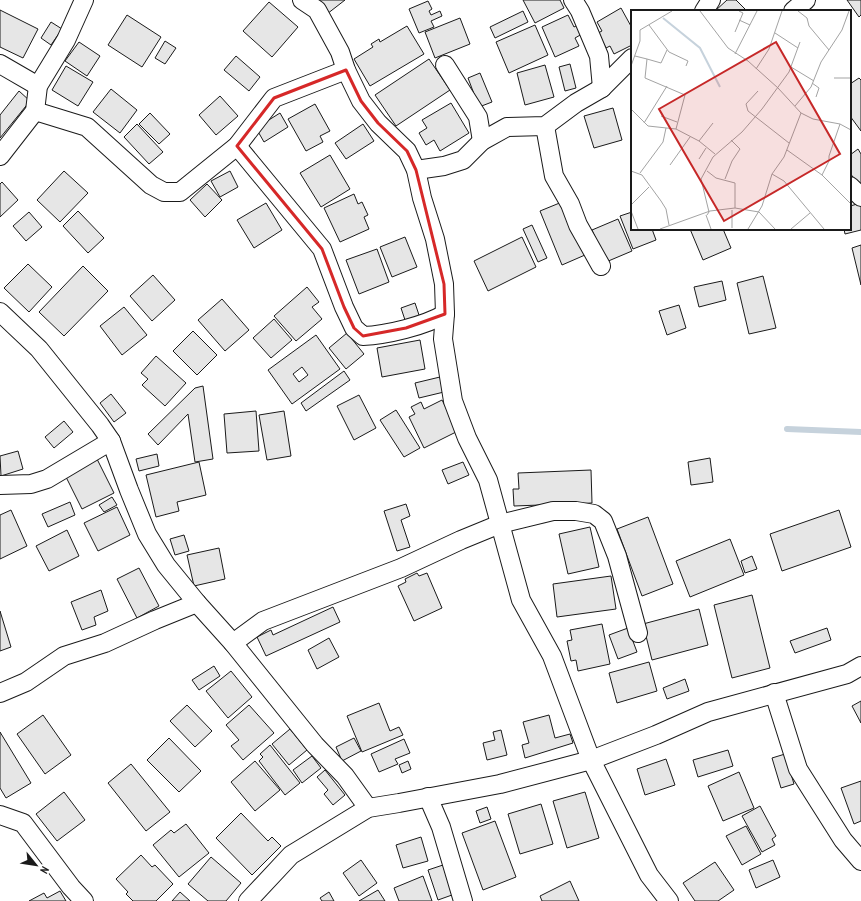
<svg xmlns="http://www.w3.org/2000/svg" width="861" height="901" font-family="'PT Sans Narrow',sans-serif">
  <style>
    .lines { fill: none; stroke-linecap: round; stroke-linejoin: round }
    .stream { stroke: #c6d2dc; stroke-width: 6 }
    .building { fill: #e6e6e6; stroke: #1a1a1a; fill-rule: evenodd }
    .minor-casing { stroke: #1a1a1a; stroke-width: 20 }
    .minor { stroke: #fff; stroke-width: 18 }
    .marked { fill: none; stroke: #d62828; stroke-width: 3; stroke-linejoin: round }
    .inset-river { fill: none; stroke: #c6d2dc; stroke-width: 2 }
    .inset-road { fill: none; stroke: #a3a3a3; stroke-width: 1 }
    .view { fill: #c62828; fill-opacity: 0.15; stroke: #c62828; stroke-width: 2 }
    .inset-edge { fill: none; stroke: #1a1a1a; stroke-width: 2 }
  </style>
  <rect width="100%" height="100%" fill="#fff"/>
  <g class="lines">
    <path class="stream" d="M787,429L861,432"/>
  </g>
  <g class="building">
    <path d="M316,0H345L327,14Z"/>
    <path d="M523,0H560L564,8L535,23Z"/>
    <path d="M727,0H736L747,11H715Z"/>
    <path d="M847,0H861V15L859,17Z"/>
    <path d="M428,1L432,9L429,11L431,15L440,11L442,16L431,21L434,27L419,33L409,9Z"/>
    <path d="M269,2L298,27L272,57L243,31Z"/>
    <path d="M621,8L632,28V45L614,54L610,46L606,48L598,33L602,31L597,22Z"/>
    <path d="M0,10L38,29L23,58L0,47Z"/>
    <path d="M523,11L528,22L495,38L490,27Z"/>
    <path d="M127,15L161,37L142,67L108,45Z"/>
    <path d="M568,15L574,27L578,25L582,34L575,38L579,46L555,57L542,27Z"/>
    <path d="M460,18L470,44L435,58L425,32Z"/>
    <path d="M51,22L62,29L51,45L41,38Z"/>
    <path d="M535,25L548,55L509,73L496,42Z"/>
    <path d="M407,26L424,54L370,86L354,59L373,47L371,44L379,39L380,42Z"/>
    <path d="M165,41L176,48L165,64L155,58Z"/>
    <path d="M79,42L100,56L87,76L65,61Z"/>
    <path d="M236,56L260,77L249,91L224,70Z"/>
    <path d="M429,59L450,90L396,126L375,95Z"/>
    <path d="M570,64L576,88L565,91L559,67Z"/>
    <path d="M545,65L554,97L525,105L517,73Z"/>
    <path d="M66,66L93,82L78,106L52,90Z"/>
    <path d="M480,73L492,102L479,107L468,78Z"/>
    <path d="M859,78L861,80V131L850,116V84Z"/>
    <path d="M111,89L137,110L120,133L93,112Z"/>
    <path d="M19,91L30,101L0,138V115Z"/>
    <path d="M220,96L238,116L216,135L199,115Z"/>
    <path d="M451,103L469,133L440,151L434,140L426,145L419,133L427,128L422,120Z"/>
    <path d="M315,104L330,131L320,136L323,142L306,151L288,119Z"/>
    <path d="M613,108L622,140L594,148L584,116Z"/>
    <path d="M150,113L170,134L159,144L139,124Z"/>
    <path d="M280,113L288,127L264,142L256,128Z"/>
    <path d="M137,124L163,152L149,164L124,137Z"/>
    <path d="M363,124L374,141L346,159L335,143Z"/>
    <path d="M858,149L861,154V188L850,173V155Z"/>
    <path d="M330,155L350,189L321,207L300,173Z"/>
    <path d="M64,171L88,193L60,222L37,200Z"/>
    <path d="M230,171L238,187L220,197L211,181Z"/>
    <path d="M2,182L18,200L0,217V184Z"/>
    <path d="M207,184L222,200L205,217L190,200Z"/>
    <path d="M354,194L358,204L362,202L368,215L364,217L369,229L340,242L324,208Z"/>
    <path d="M562,202L585,255L562,265L540,211Z"/>
    <path d="M266,203L282,230L254,248L237,220Z"/>
    <path d="M861,203V230L845,234L844,229H850V206Z"/>
    <path d="M78,211L104,238L88,253L63,226Z"/>
    <path d="M29,212L42,227L26,241L13,226Z"/>
    <path d="M632,212V229H652L656,240L633,249L620,216Z"/>
    <path d="M618,219L632,251L606,262L592,230Z"/>
    <path d="M532,225L547,258L538,262L523,229Z"/>
    <path d="M690,229H723L731,248L703,260Z"/>
    <path d="M405,237L417,267L392,277L380,247Z"/>
    <path d="M522,237L536,267L488,291L474,261Z"/>
    <path d="M861,245V285L852,248Z"/>
    <path d="M377,249L389,282L359,294L346,260Z"/>
    <path d="M28,264L52,287L29,312L4,288Z"/>
    <path d="M83,266L108,291L64,336L39,312Z"/>
    <path d="M153,275L175,300L152,321L130,296Z"/>
    <path d="M763,276L776,328L749,334L737,283Z"/>
    <path d="M722,281L726,300L699,307L694,287Z"/>
    <path d="M307,287L319,302L312,307L322,319L296,341L274,316Z"/>
    <path d="M222,299L249,330L225,351L198,320Z"/>
    <path d="M415,303L420,318L406,323L401,308Z"/>
    <path d="M679,305L686,328L667,335L659,311Z"/>
    <path d="M124,307L147,335L122,355L100,326Z"/>
    <path d="M274,319L292,340L271,358L253,338Z"/>
    <path d="M193,331L217,355L197,375L173,351Z"/>
    <path d="M347,333L364,354L346,369L329,348Z"/>
    <path d="M316,335L340,369L292,404L268,370ZM302,367L308,375L299,382L293,374Z"/>
    <path d="M420,340L425,369L382,377L377,348Z"/>
    <path d="M156,356L186,383L165,406L142,385L148,379L141,373Z"/>
    <path d="M344,371L350,380L306,411L301,403Z"/>
    <path d="M440,377L444,392L419,398L415,383Z"/>
    <path d="M203,386L213,459L195,462L188,414L158,445L148,434L195,388Z"/>
    <path d="M111,394L126,413L114,422L100,403Z"/>
    <path d="M359,395L376,428L354,440L337,406Z"/>
    <path d="M442,400L458,431L424,448L409,417L415,414L411,407L421,402L424,409Z"/>
    <path d="M396,410L420,448L404,457L380,420Z"/>
    <path d="M256,411L259,451L227,453L224,414Z"/>
    <path d="M284,411L291,456L267,460L259,415Z"/>
    <path d="M64,421L73,432L54,448L45,437Z"/>
    <path d="M18,451L23,469L1,476L0,456Z"/>
    <path d="M157,454L159,466L139,471L136,459Z"/>
    <path d="M710,458L713,482L691,485L688,462Z"/>
    <path d="M97,459L114,493L82,509L65,475Z"/>
    <path d="M199,462L206,495L177,502L179,511L156,517L146,475Z"/>
    <path d="M463,462L469,475L448,484L442,470Z"/>
    <path d="M591,470L592,503L514,506L513,489H519L518,473Z"/>
    <path d="M112,497L117,505L104,512L99,505Z"/>
    <path d="M70,502L75,515L48,527L42,514Z"/>
    <path d="M406,504L410,516L401,520L410,547L397,551L384,511Z"/>
    <path d="M117,507L130,535L98,551L84,523Z"/>
    <path d="M11,510L27,546L0,559V515Z"/>
    <path d="M839,510L851,547L782,571L770,534Z"/>
    <path d="M648,517L673,584L642,596L617,529Z"/>
    <path d="M590,527L599,567L568,574L559,534Z"/>
    <path d="M67,530L79,556L49,571L36,546Z"/>
    <path d="M184,535L189,551L175,555L170,539Z"/>
    <path d="M730,539L744,575L690,597L676,561Z"/>
    <path d="M219,548L225,579L194,586L187,555Z"/>
    <path d="M752,556L757,569L745,573L741,561Z"/>
    <path d="M139,568L159,606L137,618L117,579Z"/>
    <path d="M417,573L419,576L427,573L442,608L414,621L398,586L406,582L405,579Z"/>
    <path d="M611,576L616,609L557,617L553,584Z"/>
    <path d="M101,590L108,611L94,617L96,625L82,630L71,602Z"/>
    <path d="M752,595L770,668L732,678L714,605Z"/>
    <path d="M333,607L340,622L266,656L257,637L271,630L273,635Z"/>
    <path d="M699,609L708,645L652,660L643,624Z"/>
    <path d="M0,611L11,647L0,651Z"/>
    <path d="M602,624L610,664L578,671L576,660L571,661L567,641L572,640L570,630Z"/>
    <path d="M628,628L637,652L618,659L609,635Z"/>
    <path d="M827,628L831,640L795,653L790,641Z"/>
    <path d="M329,638L339,657L317,669L308,650Z"/>
    <path d="M649,662L657,691L617,703L609,673Z"/>
    <path d="M214,666L220,676L199,690L192,680Z"/>
    <path d="M231,671L252,697L228,718L206,691Z"/>
    <path d="M685,679L689,691L667,699L663,688Z"/>
    <path d="M861,701V723L852,706Z"/>
    <path d="M379,703L390,731L399,727L403,735L362,752L347,716Z"/>
    <path d="M187,705L212,731L195,747L170,721Z"/>
    <path d="M249,705L274,733L243,760L231,746L239,740L226,725Z"/>
    <path d="M43,715L71,755L45,774L17,734Z"/>
    <path d="M549,715L555,738L570,734L573,743L525,758L522,745L529,743L523,722Z"/>
    <path d="M290,729L307,750L289,765L272,744Z"/>
    <path d="M501,730L507,755L487,760L483,743L495,740L493,732Z"/>
    <path d="M0,732L31,783L6,798L0,788Z"/>
    <path d="M169,738L201,771L179,792L147,760Z"/>
    <path d="M354,738L361,751L342,761L336,747Z"/>
    <path d="M404,739L410,753L395,759L398,764L379,772L371,754Z"/>
    <path d="M270,745L300,783L285,795L259,761L263,757L260,754Z"/>
    <path d="M728,750L733,766L698,777L693,760Z"/>
    <path d="M785,754L794,784L781,788L772,758Z"/>
    <path d="M312,756L321,768L302,783L293,770Z"/>
    <path d="M666,759L675,785L645,795L637,769Z"/>
    <path d="M255,761L280,790L255,811L231,782Z"/>
    <path d="M408,761L411,769L402,773L399,765Z"/>
    <path d="M131,764L170,812L146,831L108,783Z"/>
    <path d="M325,770L345,795L333,805L324,794L328,790L317,777Z"/>
    <path d="M739,772L754,808L723,821L708,786Z"/>
    <path d="M861,781V821L854,824L841,788Z"/>
    <path d="M64,792L85,820L57,841L36,814Z"/>
    <path d="M585,792L599,838L567,848L553,801Z"/>
    <path d="M541,804L553,844L520,854L508,814Z"/>
    <path d="M760,806L776,836L772,839L775,845L762,852L742,816Z"/>
    <path d="M487,807L491,819L480,823L476,811Z"/>
    <path d="M241,813L268,841L272,837L281,846L252,875L216,838Z"/>
    <path d="M495,821L516,877L483,890L462,833Z"/>
    <path d="M186,824L209,853L179,877L153,845L171,830L174,833Z"/>
    <path d="M746,826L761,854L742,865L726,836Z"/>
    <path d="M421,837L428,861L403,868L396,845Z"/>
    <path d="M141,855L152,867L155,865L173,884L156,901H133L126,894L128,892L116,879Z"/>
    <path d="M211,857L241,883L226,901H208L188,884Z"/>
    <path d="M361,860L377,883L359,896L343,873Z"/>
    <path d="M773,860L780,877L756,888L749,870Z"/>
    <path d="M715,862L734,890L718,901H695L683,883Z"/>
    <path d="M443,865L452,895L438,900L428,870Z"/>
    <path d="M423,876L432,901H399L394,888Z"/>
    <path d="M570,881L579,901H542L540,896Z"/>
    <path d="M378,890L385,901H359Z"/>
    <path d="M60,891L66,901H29L44,893L47,898Z"/>
    <path d="M180,892L190,901H172Z"/>
    <path d="M329,892L334,901H322L320,898Z"/>
  </g>
  <g class="lines">
    <defs>
      <g id="minor">
        <path d="M302,0L317,10L340,52L346,70L361,101L378,123L407,151L416,170L422,198L435,239L444,284L445,314L443,339L453,401L467,438L488,480L521,600L552,656L591,760L649,875L669,901"/>
        <path d="M573,0L580,11L599,56L602,88"/>
        <path d="M704,11L711,0"/>
        <path d="M793,11L806,0"/>
        <path d="M0,64L38,86"/>
        <path d="M445,65L478,117L482,141"/>
        <path d="M35,111L87,127L151,185L164,192H180L237,146L274,98L346,70"/>
        <path d="M545,126L554,176L570,204L578,225L601,266"/>
        <path d="M237,146L322,249L344,307L354,328L363,336C387,335 424,326 445,314"/>
        <path d="M0,156L35,111L38,86L66,40L84,0"/>
        <path d="M416,170L444,166L463,160L482,141L507,127L545,126L576,103L602,88L632,58"/>
        <path d="M850,186L861,197"/>
        <path d="M0,312L39,349L100,425L111,441L129,490L147,534L166,565L197,603L233,643L315,745L345,776L368,808"/>
        <path d="M0,485L31,484L47,479L111,441"/>
        <path d="M233,643L263,621L401,568L461,540L500,524L553,511H576L594,514L603,521L617,556L638,633"/>
        <path d="M0,693L26,682L64,656L105,643L155,620L197,603"/>
        <path d="M774,693L798,769L843,840L861,861"/>
        <path d="M428,797L441,827L463,901"/>
        <path d="M0,815L23,823L71,887L84,901"/>
        <path d="M248,901L291,855L368,808L399,803L500,784L591,760L656,735L708,712L847,674L861,666"/>
      </g>
    </defs>
    <use href="#minor" class="minor-casing"/>
    <use href="#minor" class="minor"/>
  </g>
  <path class="marked" d="M346,70L361,101L378,123L407,151L416,170L444,284L445,314L406,328L363,336L354,328L344,307L322,249L237,146L274,98Z"/>
  <g transform="translate(631 10)">
    <rect width="220" height="220" fill="#fff"/>
    <path class="inset-river" d="M32,8L69,38L89,77"/>
    <path class="inset-road" d="M69,1L97,38L117,51L147,78L170,103L182,109L209,114L220,120M167,1L176,8L178,16L198,40M108,10L119,15M18,15L38,42L57,51L55,56M9,20L41,1M104,22L112,3L108,1M144,23L167,38M104,44L126,1M4,46L16,49L14,68L54,85L45,119M16,49L30,53L36,40M0,56L9,31V20M160,57L183,71M125,59L138,39L151,1M203,68H220M181,73L188,78L185,87M127,81L115,94L117,101L158,133M164,96L180,77L190,52L211,20L218,1M0,99L17,116L45,119L68,131L84,144M30,106L46,112M13,113L36,76M68,131L82,113M156,140L191,165L220,194M68,149L75,138M39,155L59,127M0,161L11,165L30,191L35,199L38,215M76,161L85,168L104,173V198M9,163L32,132L35,118M141,164L153,171L193,219M191,165L198,151V146L209,114M94,169L101,151L109,139L100,130M0,195L18,177M0,201L7,219M75,205L80,219M76,205L78,202L70,169L82,147L111,122L131,99L158,62L169,32M101,218V200M29,219L79,201L104,198L128,202L144,219M117,219L131,196L141,164L153,147L170,103M160,219L179,203"/>
    <path class="view" d="M145,32L209,144L93,211L28,99Z"/>
    <rect width="220" height="220" class="inset-edge"/>
  </g>
  <g transform="translate(36 865) rotate(120)" stroke="#ffffff" stroke-width="3" paint-order="stroke">
  <path d="M0-3L7 15L0 10L-7 15Z" fill="#1a1a1a"/>
  <text y="-6" font-size="11" font-weight="bold" text-anchor="middle" fill="#1a1a1a">N</text>
  </g>
</svg>
